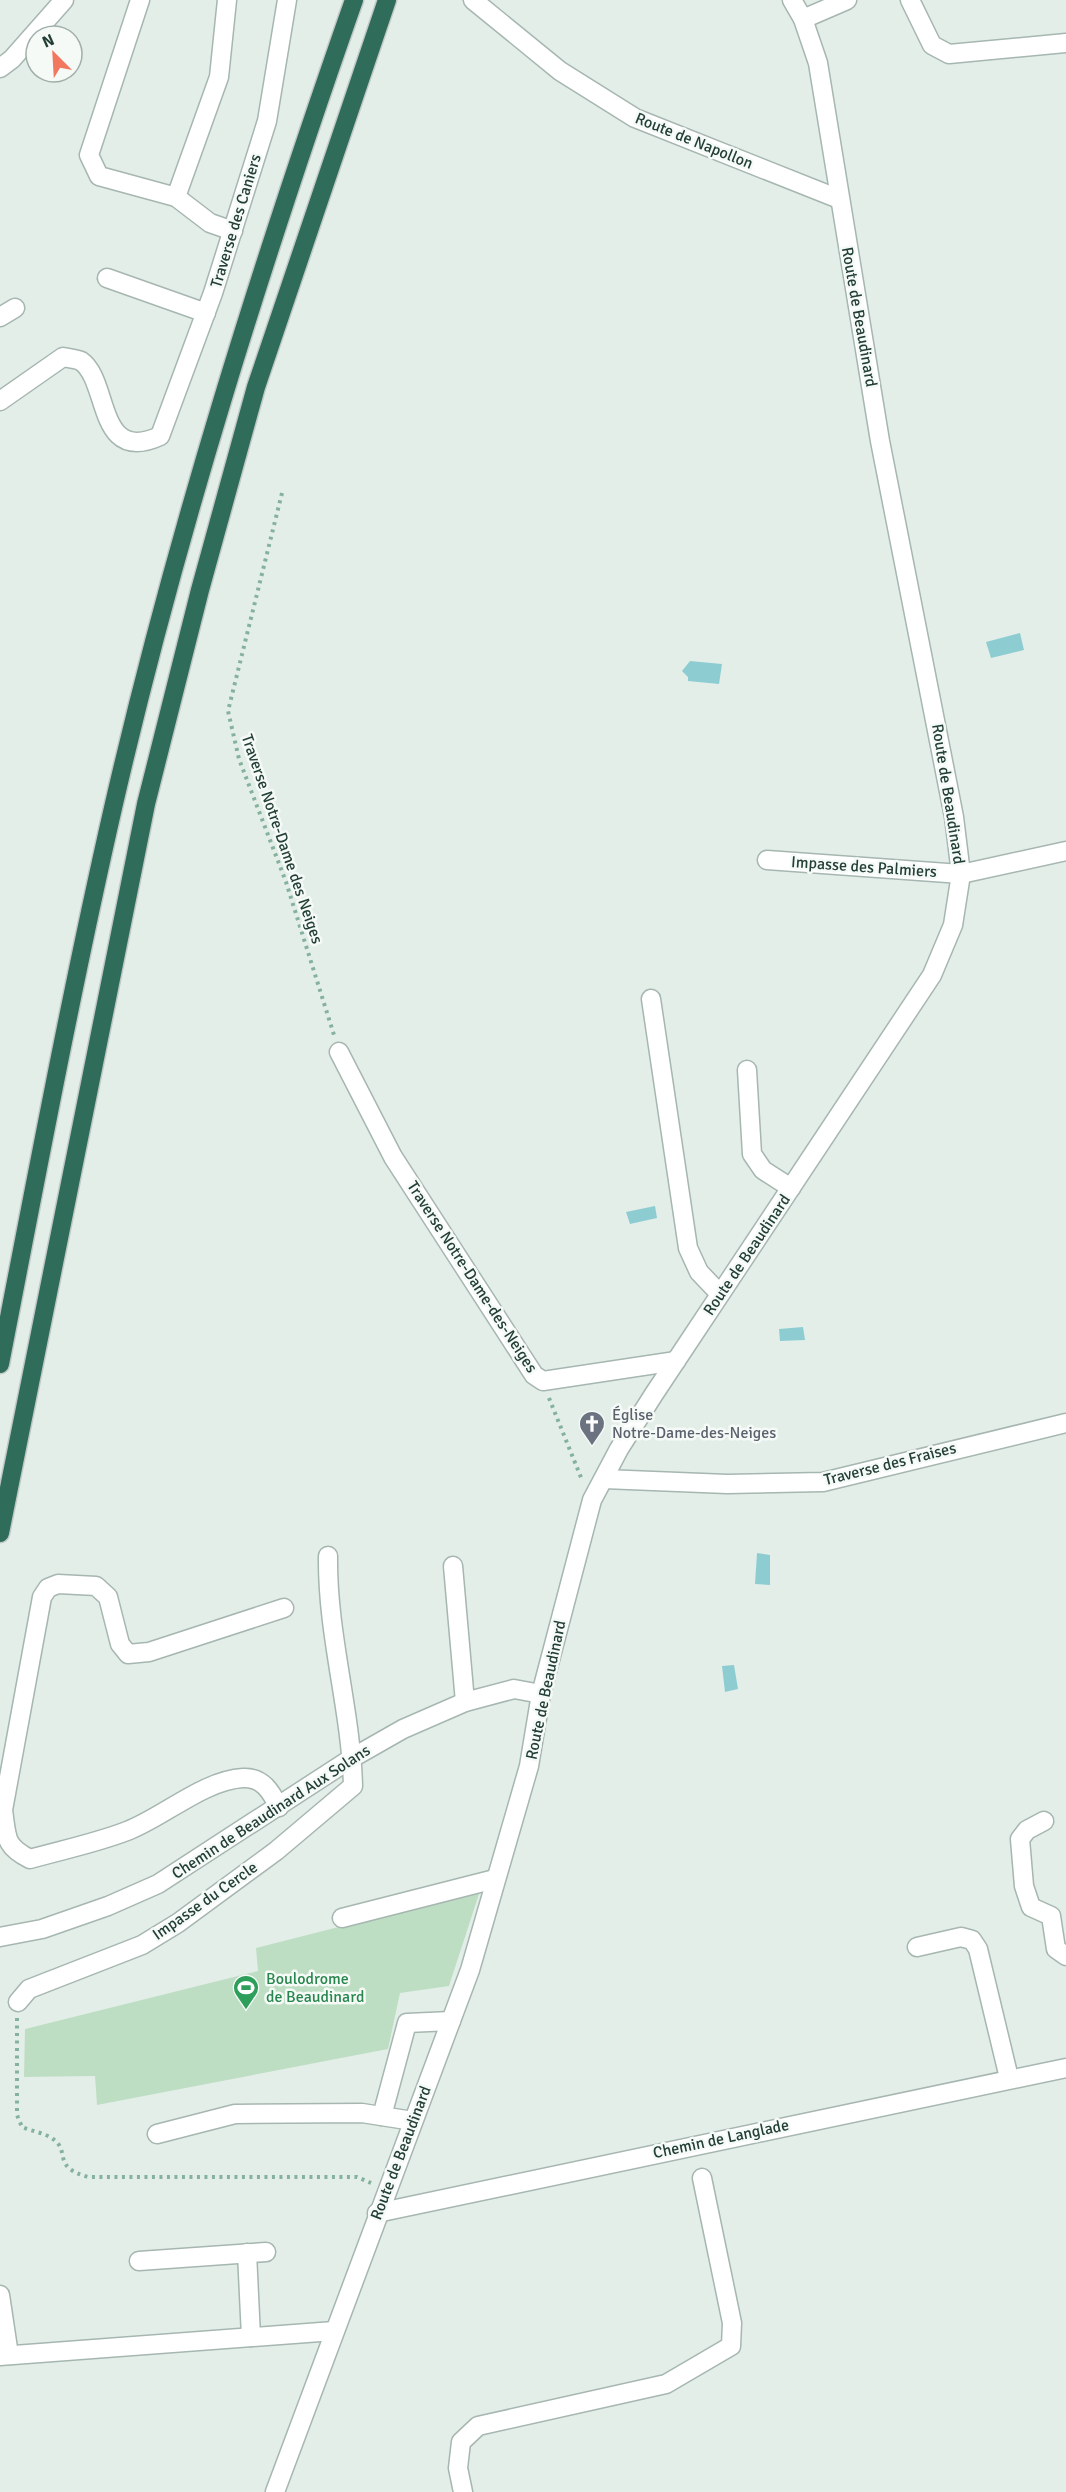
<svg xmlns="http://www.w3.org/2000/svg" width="1066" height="2492" font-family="Signika,sans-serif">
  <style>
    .green { fill: #bedec4 }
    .water { fill: #8dcdd2 }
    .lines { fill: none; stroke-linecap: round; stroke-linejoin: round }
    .minor-casing { stroke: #a6b6b0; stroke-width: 21 }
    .highway-casing { stroke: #c1c9c7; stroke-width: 21 }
    .path { stroke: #85b19f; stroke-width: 4; stroke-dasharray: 3 4.5; stroke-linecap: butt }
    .minor { stroke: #fff; stroke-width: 18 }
    .highway { stroke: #2f6c5a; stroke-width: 18 }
    .labels { text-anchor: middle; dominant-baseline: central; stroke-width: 5; stroke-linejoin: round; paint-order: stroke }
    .street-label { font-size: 16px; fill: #233f36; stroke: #f5faf7 }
    .worship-label { font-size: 16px; fill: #5b616d; stroke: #f5faf7; text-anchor: start }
    .leisure-label { font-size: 16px; fill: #27864d; stroke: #f5faf7; text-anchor: start }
  </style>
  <rect width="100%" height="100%" fill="#e4eee9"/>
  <path class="green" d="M480,1891L449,1986L400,1993L388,2049L97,2105L95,2076L24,2077L25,2029L258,1971L256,1948Z"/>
  <g class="water">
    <path d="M1020,633L1024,650L991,658L986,642Z"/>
    <path d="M690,661L722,664L719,684L688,681V677L682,671Z"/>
    <path d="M655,1206L657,1218L630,1224L626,1212Z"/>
    <path d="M803,1327L805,1340L780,1341L779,1329Z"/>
    <path d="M757,1553L770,1555V1585L755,1584Z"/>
    <path d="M734,1665L738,1689L725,1692L722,1666Z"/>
  </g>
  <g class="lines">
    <defs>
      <g id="minor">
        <path d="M140,0L89,155L99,176L176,197L210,223L233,231"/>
        <path d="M473,0L560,71L635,118L839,199"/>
        <path d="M910,0L932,45L949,54L1066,43"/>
        <path d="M803,19L847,0"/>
        <path d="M0,68L12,59L64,0"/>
        <path d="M176,197L219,77L227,0"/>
        <path d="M107,278L206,313"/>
        <path d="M0,317L15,308"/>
        <path d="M0,401L63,357C68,358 77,359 81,361C110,381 96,465 160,436L213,293L267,121L287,0"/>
        <path d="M767,860L961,874L1066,851"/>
        <path d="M651,999L688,1248L699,1272L720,1294"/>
        <path d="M339,1052L393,1157L534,1375L543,1381L676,1361"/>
        <path d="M747,1070L752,1154L763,1170L791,1188"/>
        <path d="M604,1479L727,1484L823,1482L1066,1423"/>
        <path d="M453,1566L465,1702"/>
        <path d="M279,1807C271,1792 263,1777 243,1778C204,1780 162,1818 127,1831C96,1843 62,1850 30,1859C4,1846 7,1837 3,1810L42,1597L48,1588L58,1584L96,1586L108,1597L120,1644L128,1654L149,1652L284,1608"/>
        <path d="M1044,1821L1027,1830L1020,1839L1024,1886L1031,1907L1051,1916L1056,1949L1066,1956"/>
        <path d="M342,1918L495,1879"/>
        <path d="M0,1937L42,1929L108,1906L158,1884L352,1758L403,1729L465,1702L514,1689L541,1694"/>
        <path d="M917,1947L961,1937L972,1940L978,1949L1009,2078"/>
        <path d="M18,2002L29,1989L142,1945L178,1923L276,1851L353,1786C351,1709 327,1635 328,1556"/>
        <path d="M382,2116L407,2023L451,2021"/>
        <path d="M157,2134L235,2114L362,2113L413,2121"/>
        <path d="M377,2213L1066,2068"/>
        <path d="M247,2253L251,2337"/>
        <path d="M139,2261L266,2252"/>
        <path d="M0,2295L9,2355"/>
        <path d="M0,2356L334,2331"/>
        <path d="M275,2492L470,1970L529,1766L541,1694L592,1500L619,1449L654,1394L932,975L953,925L961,874L954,817L880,441L818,63L803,19L792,0"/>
        <path d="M463,2492L458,2468L461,2442L478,2426L666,2384L731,2346L732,2323L702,2178"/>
      </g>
      <g id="highway">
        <path d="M0,1364C36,1179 71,992 113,808C176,534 261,265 354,0"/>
        <path d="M0,1533L146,804L200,590L256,387L387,0"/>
      </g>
    </defs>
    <use href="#minor" class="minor-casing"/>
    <use href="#highway" class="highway-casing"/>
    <g class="path">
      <path d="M282,493L228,711L239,759L286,882L334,1035"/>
      <path d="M549,1398L582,1480"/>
      <path d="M17,2018V2115L22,2127C31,2131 45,2133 53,2139C71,2151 51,2168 89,2177H357L371,2183"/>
    </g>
    <use href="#minor" class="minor"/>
    <use href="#highway" class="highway"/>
  </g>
  <defs>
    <symbol id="church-pin" viewBox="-11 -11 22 30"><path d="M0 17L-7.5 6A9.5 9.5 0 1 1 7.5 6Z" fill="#6b7280" stroke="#f5faf7"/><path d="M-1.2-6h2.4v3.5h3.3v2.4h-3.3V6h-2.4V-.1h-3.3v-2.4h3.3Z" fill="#fff"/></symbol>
    <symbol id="stadium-pin" viewBox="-11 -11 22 30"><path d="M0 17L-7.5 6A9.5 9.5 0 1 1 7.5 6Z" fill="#2e9e5b" stroke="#f5faf7"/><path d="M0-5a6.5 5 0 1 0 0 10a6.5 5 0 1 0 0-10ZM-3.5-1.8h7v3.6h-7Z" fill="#fff"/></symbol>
  </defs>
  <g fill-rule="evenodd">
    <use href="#church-pin" x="577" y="1409" width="30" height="40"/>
    <use href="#stadium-pin" x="231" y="1973" width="30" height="40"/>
  </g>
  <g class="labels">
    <g class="street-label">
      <text transform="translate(694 141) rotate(22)">Route de Napollon</text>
      <text transform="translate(236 221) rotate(-73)">Traverse des Caniers</text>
      <text transform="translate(859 317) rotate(80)">Route de Beaudinard</text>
      <text transform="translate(948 794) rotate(81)">Route de Beaudinard</text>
      <text transform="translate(282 839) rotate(71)">Traverse Notre-Dame des Neiges</text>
      <text transform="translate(864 867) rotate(4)">Impasse des Palmiers</text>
      <text transform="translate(747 1255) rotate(-56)">Route de Beaudinard</text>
      <text transform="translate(472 1277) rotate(57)">Traverse Notre-Dame-des-Neiges</text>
      <text transform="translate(890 1464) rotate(-14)">Traverse des Fraises</text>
      <text transform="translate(546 1690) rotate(-78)">Route de Beaudinard</text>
      <text transform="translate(271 1812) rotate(-33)">Chemin de Beaudinard Aux Solans</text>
      <text transform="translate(205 1901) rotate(-35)">Impasse du Cercle</text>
      <text transform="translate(721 2139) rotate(-12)">Chemin de Langlade</text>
      <text transform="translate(401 2153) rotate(-69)">Route de Beaudinard</text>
    </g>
    <g class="worship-label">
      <text x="612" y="1415">Église<tspan x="612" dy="18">Notre-Dame-des-Neiges</tspan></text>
    </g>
    <g class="leisure-label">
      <text x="266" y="1979">Boulodrome<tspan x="266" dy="18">de Beaudinard</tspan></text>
    </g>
  </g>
  <g transform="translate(54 54) rotate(336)"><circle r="28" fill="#f5faf7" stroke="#a1afaa" stroke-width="1.5"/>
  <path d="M0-4.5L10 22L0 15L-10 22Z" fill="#f1775f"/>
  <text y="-9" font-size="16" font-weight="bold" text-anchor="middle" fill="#233f36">N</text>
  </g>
</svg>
